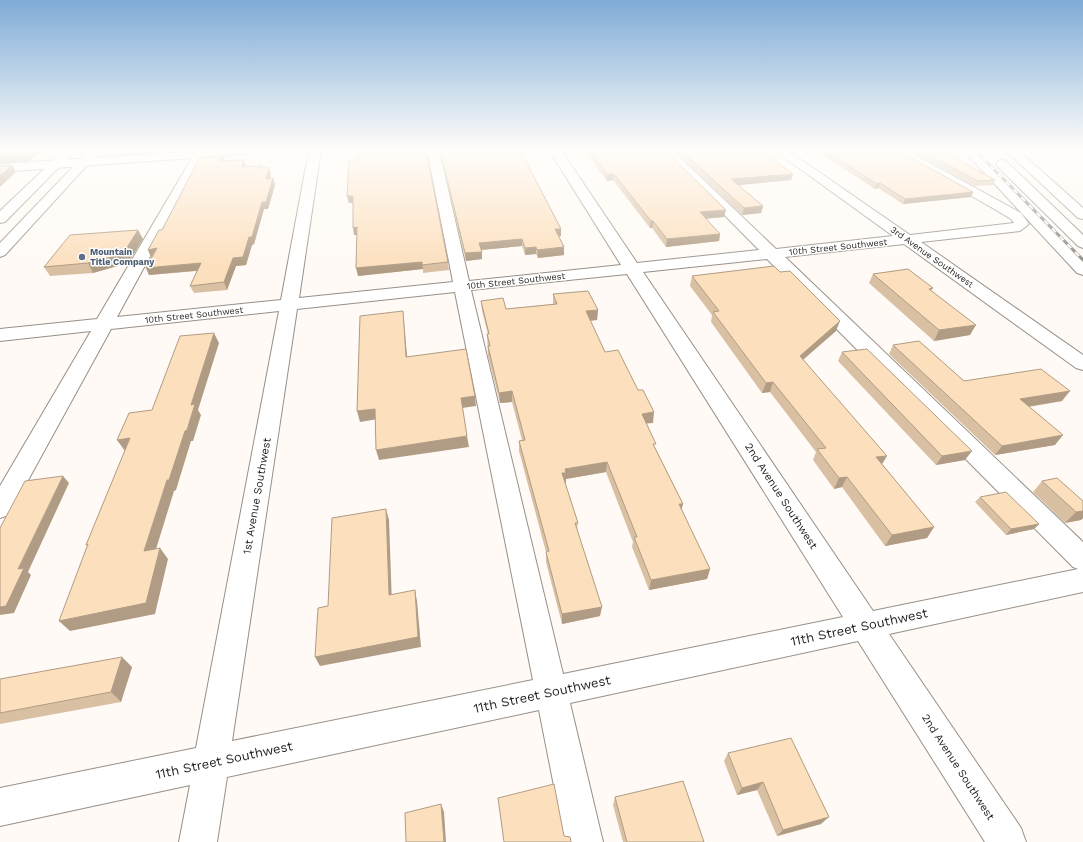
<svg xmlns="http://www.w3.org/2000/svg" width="1083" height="842" font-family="'Work Sans',sans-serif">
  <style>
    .green { fill: #dde0c6 }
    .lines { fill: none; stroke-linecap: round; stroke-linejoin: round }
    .minor-casing { stroke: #979088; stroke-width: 2 }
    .highway-casing { stroke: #979088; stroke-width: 2 }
    .minor { fill: #fff; fill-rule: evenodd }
    .highway { fill: #fff; fill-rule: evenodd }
    .rail-casing { stroke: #8d8985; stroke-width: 3 }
    .rail { stroke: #fff; stroke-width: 2; stroke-dasharray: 5.5; stroke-linecap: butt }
    .wall { fill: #d9c0a3 }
    .shaded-wall { fill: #b09c84 }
    .building { fill: #fcdfbd; stroke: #b09c84 }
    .service-dot { fill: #5c6f8a; stroke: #fff; stroke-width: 1.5 }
    .labels { text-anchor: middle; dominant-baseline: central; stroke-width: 3; stroke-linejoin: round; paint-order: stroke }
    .far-street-label { font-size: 9px; fill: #201d1a; stroke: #fff }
    .far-service-label { font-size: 9px; font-weight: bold; fill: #4e5e75; stroke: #fff; text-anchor: start }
    .street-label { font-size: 11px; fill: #201d1a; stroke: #fff }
    .near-street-label { font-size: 13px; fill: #201d1a; stroke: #fff }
  </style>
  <rect width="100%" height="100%" fill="#fffaf5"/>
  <path class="green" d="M95,150H260L83,163Z"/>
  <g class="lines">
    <defs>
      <g id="minor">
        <path d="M268,150L266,152L262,153L204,157L117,317L281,300L309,150H321L299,298L453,282L427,150H439L469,281L621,265L549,150H561L637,263L759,250L660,150H672L776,249L893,236L774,150H787L910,235L1014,223L1011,219L996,210L894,152L892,150H906L1021,213L1029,224L1020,231L921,242L1083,355V370L1076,368L904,244L785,257L1083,542V592L889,634L1021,828L1026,842H985L858,641L570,703L603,842H565L539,710L227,777L217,842H179L190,785L0,826V788L196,748L279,311L111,329L9,515L0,518V486L91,331L0,341V329L97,319L192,158L0,172V164L200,151ZM767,259L1073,567L1078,569L873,611L643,272ZM627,274L843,617L563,674L471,290ZM455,292L533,680L232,741L297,309Z"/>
        <path d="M963,150H975L1083,261V275L1077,273Z"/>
        <path d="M1005,150H1018L1083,208V219L1078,218Z"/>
        <path d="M1002,160L1006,161L1083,235V248L1078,246L998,167L996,164L998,161Z"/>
      </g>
      <g id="highway">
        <path d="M64,150H76L5,222L0,223V211Z"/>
        <path d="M89,150H101L5,255L0,257V243Z"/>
      </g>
    </defs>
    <use href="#minor" class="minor-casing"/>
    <use href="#highway" class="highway-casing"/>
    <use href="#minor" class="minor"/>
    <use href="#highway" class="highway"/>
    <defs>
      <path id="rail" d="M975,150L1083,260"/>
    </defs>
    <use href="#rail" class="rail-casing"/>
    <use href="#rail" class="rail"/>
  </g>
  <g class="wall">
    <path d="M439,150H520L561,236H559L564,247V255L538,258L536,254L525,255L522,246L481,250L482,259L466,261Z"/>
    <path d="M584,150H665L724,217L706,219L720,234L719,241L666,247L652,228H650L613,180L607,181Z"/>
    <path d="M674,150H760L793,174L791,180L738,185L763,206L761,213L742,215Z"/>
    <path d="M815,150H897L973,192L971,197L903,204L878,188L875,189Z"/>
    <path d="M909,150H941L995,180L993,185L975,186Z"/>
    <path d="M222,156L224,161L246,166V167L262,166V168L271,174L270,179L273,178L275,185L268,209H264L254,244L252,245L246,265L236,266L227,290L194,293L190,286L197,271L149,275L146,268L151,257L148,250L162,230Z"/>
    <path d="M347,196L448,262L449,270L423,273V269L358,276L357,235H354L353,203H349Z"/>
    <path d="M143,239L128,263L93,273L50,276L44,267Z"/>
    <path d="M873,274L933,288L931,291L970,335L934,341L869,283Z"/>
    <path d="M692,276L836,331L803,359L882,464L934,527L927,538L885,546L842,487L834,489L813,460L816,452L770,392L762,393L711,322L712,315L690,286Z"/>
    <path d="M553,294L598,310L597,320L590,321L605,352L653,423H646L655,448L683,504L681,509L710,569L707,579L649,590L632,547L633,542L606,472L566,479V483H565L578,523L577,529L600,616L562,624L546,562V552L519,451V441L522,440L512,402L500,403L488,356L487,334H488L482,311L481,301L506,309L553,304Z"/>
    <path d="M893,345L964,381L1062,401L1029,407L1055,445L995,455L889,354Z"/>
    <path d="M842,352L965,460L936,465L838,361Z"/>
    <path d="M1042,481L1083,501V518L1081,520L1065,523L1033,492Z"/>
    <path d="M980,497L1039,524L1034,529L1006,535L975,502Z"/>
    <path d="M132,667L121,702L0,724V679Z"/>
    <path d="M728,753L821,824L777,836L757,790L737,795L724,761Z"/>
    <path d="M615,797L704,842H623L613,805Z"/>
  </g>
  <g class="shaded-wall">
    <path d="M30,150H41L29,161L0,163V156Z"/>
    <path d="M222,156L224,162L219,161Z"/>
    <path d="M244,160L246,166L243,174L241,167Z"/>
    <path d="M12,165L16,172L0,187V176Z"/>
    <path d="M269,168L271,174L268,186L266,179Z"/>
    <path d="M607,174H614L613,180L607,181Z"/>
    <path d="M793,174L791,180L730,186L731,179Z"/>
    <path d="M273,178L275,185L268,209H264L254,244L252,245L246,265L236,266L227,290L224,282L233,258L249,237L262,202Z"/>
    <path d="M880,183L878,188L875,189L877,184Z"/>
    <path d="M973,192L971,197L903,204L905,199Z"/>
    <path d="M347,196H353L355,203H349Z"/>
    <path d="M763,206L761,213L742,215L744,208Z"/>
    <path d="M726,210L724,217L699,219L700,212Z"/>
    <path d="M651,221H653L652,228H650Z"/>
    <path d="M357,227L359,235H354L353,228Z"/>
    <path d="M555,229H561V236L555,237Z"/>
    <path d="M138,230L143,239L128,263L93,273L88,263Z"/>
    <path d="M720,234L719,241L666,247L667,239Z"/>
    <path d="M522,239V246L480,250L479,243Z"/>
    <path d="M536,247V254L525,255V248Z"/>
    <path d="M564,247V255L538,258L537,250Z"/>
    <path d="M157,248L151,257L148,250Z"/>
    <path d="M482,252V259L466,261L465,253Z"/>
    <path d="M422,262L423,269L358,276L356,268Z"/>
    <path d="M201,263L204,270L149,275L146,268Z"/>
    <path d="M598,310L597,320L585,321L586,311Z"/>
    <path d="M403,311L404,321L408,367L406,357Z"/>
    <path d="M840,321L836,331L796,366L800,356Z"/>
    <path d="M976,325L970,335L934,341L939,330Z"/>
    <path d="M214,333L219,343L198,410L201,415L193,441H191L176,490L174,491L152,562L144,551Z"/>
    <path d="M773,382L770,392L762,393L766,383Z"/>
    <path d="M512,391V402L500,403L499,393Z"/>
    <path d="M1070,391L1062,401L1013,409L1020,399Z"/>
    <path d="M475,396L476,406L462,408L461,398Z"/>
    <path d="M375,409L378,419L360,422L357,411Z"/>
    <path d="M654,412L653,423L640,424L642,414Z"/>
    <path d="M1063,435L1055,445L995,455L1002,446Z"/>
    <path d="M467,436L469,447L379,460L376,450Z"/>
    <path d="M130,438L125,451L117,440Z"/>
    <path d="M972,451L965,460L936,465L942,456Z"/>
    <path d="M887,456L881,466L876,457Z"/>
    <path d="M607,462L606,472L566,479V483L561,484L562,473L565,469Z"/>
    <path d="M63,476L69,483L28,572L31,575L14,613L0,615V607Z"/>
    <path d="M847,477L842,487L834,489L839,478Z"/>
    <path d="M679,504H683L680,514Z"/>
    <path d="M386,509L389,520L392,605L389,595Z"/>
    <path d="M1083,511V518L1081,520L1065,523L1076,512Z"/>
    <path d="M1039,524L1034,529L1006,535L1011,529Z"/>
    <path d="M934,527L927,538L885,546L892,535Z"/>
    <path d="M160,548L168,559L155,614L70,631L59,621Z"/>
    <path d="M710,569L707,579L649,590L651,580Z"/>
    <path d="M415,590L417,601L421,647L320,666L315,657Z"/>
    <path d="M602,607L600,616L562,624V614Z"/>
    <path d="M122,657L132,667L121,702L111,692Z"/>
    <path d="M763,782L757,790L737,795L742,788Z"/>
    <path d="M441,804L444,812L446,842H444Z"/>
    <path d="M829,817L821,824L777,836L783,830Z"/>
  </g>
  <g class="building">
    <path d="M0,150H30L25,154L0,156Z"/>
    <path d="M358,150H426L448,262L422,265V262L356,268L357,227L353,228V196H347L349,160H358Z"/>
    <path d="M440,150H520L561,229H555L564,247L537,250L536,247L525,248L522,239L479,243L482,252L465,253Z"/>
    <path d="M589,150H665L726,210L700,212L720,234L667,239L653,221H651L614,174H607Z"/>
    <path d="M681,150H760L793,174L731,179L763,206L744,208Z"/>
    <path d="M824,150H897L973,192L905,199L880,183L877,184Z"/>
    <path d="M919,150H941L995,180L978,181Z"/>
    <path d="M222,156L219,161L244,160L241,167L262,166L261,168H269L266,179L273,178L266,202H262L252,237H249L243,257L233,258L224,282L190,286L201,263L146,268L157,248L148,250L159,230H162L200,157Z"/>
    <path d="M12,165L0,176V166Z"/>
    <path d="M138,230L123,254L88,263L44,267L70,235Z"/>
    <path d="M774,266L780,272L790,271L840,321L800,356L887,456L876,457L934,527L892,535L847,477L839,478L817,449L826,448L773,382L766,383L713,312L719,311L692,276Z"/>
    <path d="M908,269L933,288L929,289L976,325L939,330L873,274Z"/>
    <path d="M588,291L598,310L586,311L605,352L618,350L638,390H643L654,412L642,414L656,444H653L683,504H679L710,569L651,580L634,537H637L607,462L565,469L566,473H562L578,523H575L602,607L562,614L546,552L549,551L519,441L525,440L512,391L499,393L488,346H490L487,334H489L481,301L503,298L506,309L557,304L553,294Z"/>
    <path d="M403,311L406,357L466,349L475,396L461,398L467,436L376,450L375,409L357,411L360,316Z"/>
    <path d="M214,333L191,405L195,404L187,430L185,431L169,480H167L144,551L160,548L146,603L59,621L88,544L86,545L130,438L117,440L129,413L152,410L180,336Z"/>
    <path d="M919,341L964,381L1041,369L1070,391L1020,399L1063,435L1002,446L893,345Z"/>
    <path d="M867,349L972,451L942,456L842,352Z"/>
    <path d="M63,476L18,569L24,568L6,606L0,607V528L25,481Z"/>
    <path d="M1057,478L1083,501V511L1076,512L1042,481Z"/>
    <path d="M1006,492L1039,524L1011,529L980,497Z"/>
    <path d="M386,509L389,595L415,590L418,637L315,657L318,608L328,606L332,518Z"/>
    <path d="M122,657L111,692L0,713V679Z"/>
    <path d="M791,738L829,817L783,830L763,782L742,788L728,753Z"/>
    <path d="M683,781L704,842H627L615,797Z"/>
    <path d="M554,784L564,836L570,837L571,842H504L498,798Z"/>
    <path d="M441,804L444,842H406L405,813Z"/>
  </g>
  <linearGradient id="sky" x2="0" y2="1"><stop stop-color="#7fabd7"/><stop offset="0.56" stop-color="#fffdfa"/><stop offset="1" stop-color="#fffdfa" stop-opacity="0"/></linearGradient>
  <rect width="1083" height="268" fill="url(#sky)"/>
  <circle class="service-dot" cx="82" cy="257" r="4"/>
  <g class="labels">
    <g class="far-street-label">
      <text transform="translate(838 247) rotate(-6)">10th Street Southwest</text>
      <text transform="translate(932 257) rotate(35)">3rd Avenue Southwest</text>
      <text transform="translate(516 281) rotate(-6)">10th Street Southwest</text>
      <text transform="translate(194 315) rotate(-6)">10th Street Southwest</text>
    </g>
    <g class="far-service-label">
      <text x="90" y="252">Mountain<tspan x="90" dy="10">Title Company</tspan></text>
    </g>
    <g class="street-label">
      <text transform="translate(257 496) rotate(-80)">1st Avenue Southwest</text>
      <text transform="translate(781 496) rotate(57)">2nd Avenue Southwest</text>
      <text transform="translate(958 767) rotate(57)">2nd Avenue Southwest</text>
    </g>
    <g class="near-street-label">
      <text transform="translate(859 627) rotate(-12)">11th Street Southwest</text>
      <text transform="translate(542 694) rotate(-12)">11th Street Southwest</text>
      <text transform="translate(224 760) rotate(-12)">11th Street Southwest</text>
    </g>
  </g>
</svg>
